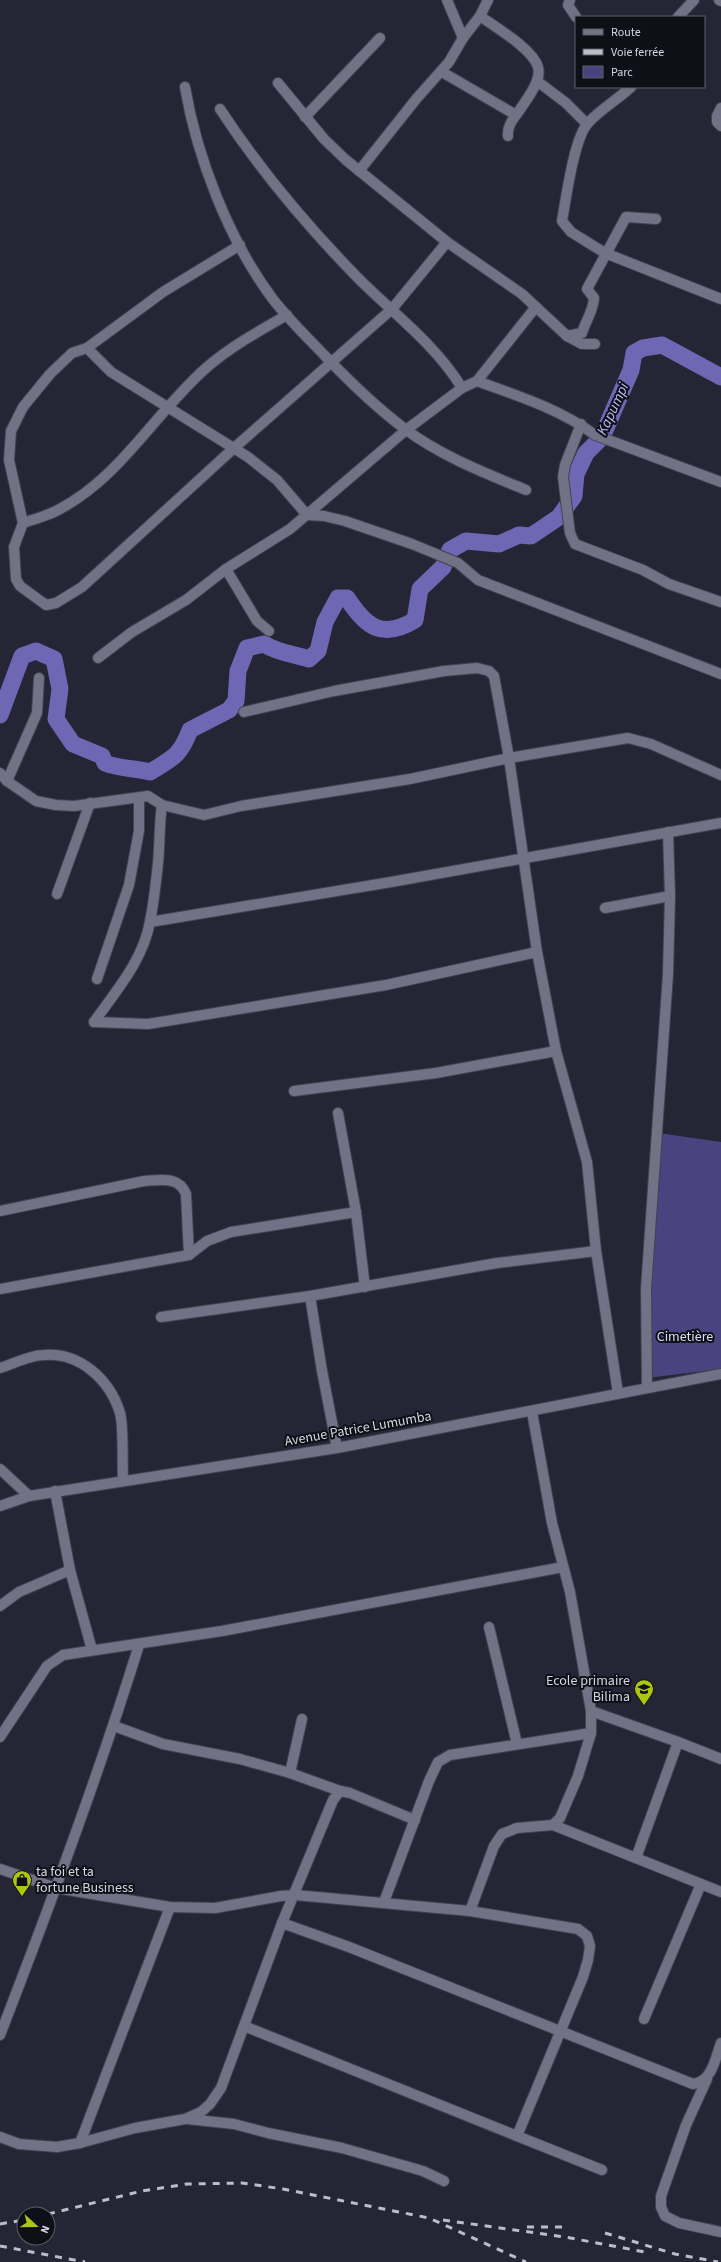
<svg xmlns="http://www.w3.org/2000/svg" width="721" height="2262" font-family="'Source Sans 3',sans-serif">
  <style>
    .green { fill: #494380 }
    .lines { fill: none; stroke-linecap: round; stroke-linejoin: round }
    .river { stroke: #6e67b3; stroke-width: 17 }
    .minor-casing { stroke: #434250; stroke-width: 12 }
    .minor { stroke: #727286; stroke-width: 10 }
    .rail { stroke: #bdbdca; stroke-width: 3; stroke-dasharray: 7 7; stroke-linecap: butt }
    .labels { text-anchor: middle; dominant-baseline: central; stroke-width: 4; stroke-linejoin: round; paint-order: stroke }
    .park-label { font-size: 14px; fill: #ddddf3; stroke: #0f0f17 }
    .street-label { font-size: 14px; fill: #d6d6e2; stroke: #0f0f17 }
    .poi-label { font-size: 14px; fill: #d6d6e2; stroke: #0f0f17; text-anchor: end }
    .water-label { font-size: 15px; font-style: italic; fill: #bfbdfc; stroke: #0f0f17 }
  </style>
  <rect width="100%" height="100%" fill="#262536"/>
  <path class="green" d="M659,1133L721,1142V1369L647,1378Z"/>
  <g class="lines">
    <path class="river" d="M0,715L22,656L36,651L54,659L60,689L56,719L73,744L102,756L105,763C119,769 135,768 150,772C173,758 180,756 190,730L229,710L236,701L238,671L247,648L264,644C278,653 294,654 309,659L318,651L325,622L338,598H347C366,627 382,640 415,620L420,589L443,567L450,550L466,541L499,544L519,535L531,536L559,517L574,496L576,474L586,453L602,437L631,370L634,353L643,348L662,345L721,377"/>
    <defs>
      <g id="minor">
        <path d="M447,0L463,38"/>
        <path d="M570,0L568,5L576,17"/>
        <path d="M719,0L721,1"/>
        <path d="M480,16C495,27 533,49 538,67C542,81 526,100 519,111C513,119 507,126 508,136"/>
        <path d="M678,17L694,0"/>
        <path d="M442,72L516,115"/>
        <path d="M537,81L566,103L587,124"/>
        <path d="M278,83L324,139L346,160L447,242L522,294L567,336L582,344H595"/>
        <path d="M185,87C197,158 229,240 272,298C288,319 309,339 327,358C351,383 377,408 405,429C441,456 485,473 526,490"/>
        <path d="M631,87C617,100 601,109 588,123C574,138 566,199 562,221L571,232L605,253L721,299"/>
        <path d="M721,108L717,116V122L721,126"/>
        <path d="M220,109C260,170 307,226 358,278C394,314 436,345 462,388"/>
        <path d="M305,117L380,38"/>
        <path d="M359,171L417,98L449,62L463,38L480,16L488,0"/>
        <path d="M240,245L163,292L87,348L72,353L50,374L23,407L11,431L9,460L23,523L14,547L16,579L20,586L46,605L56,603L82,587L234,448L392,309L447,242"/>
        <path d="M567,336L582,333C586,320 593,312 594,298L587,289L626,217L656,219"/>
        <path d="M87,348L111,372L248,457L277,480L307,515L324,516L345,521L412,544L458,563L478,580L721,674"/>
        <path d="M477,381C518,396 560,409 595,435L721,482"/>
        <path d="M581,424L565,465L563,477L570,533L575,544L643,570L669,584L721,602"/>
        <path d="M23,523C34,519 47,516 58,510C121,477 154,414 206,368C230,347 259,331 287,315"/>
        <path d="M226,569L257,621L269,631"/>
        <path d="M98,658L132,632L186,600L226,569L290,529L406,430L462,388L477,381L535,308"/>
        <path d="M244,712L334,691L444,671L477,668L489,671L494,676L509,758L537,952L556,1051L587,1162L596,1251L618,1393"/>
        <path d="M0,773L7,781L36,801L56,805L74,806L148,796L162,805L204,815L241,806L410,779L509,758L628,738L651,744L721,775"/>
        <path d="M7,781L37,713L39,678"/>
        <path d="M57,894L90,803"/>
        <path d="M605,908L670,896"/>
        <path d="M150,922L391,882L721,823"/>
        <path d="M97,979L129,885L139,831V798"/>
        <path d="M94,1022L148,1024L386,985L537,952"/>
        <path d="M94,1022C116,991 144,959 150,921C154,902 156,882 158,863C160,844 159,825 162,805"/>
        <path d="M294,1091L436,1073L556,1051"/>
        <path d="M338,1113L356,1212L365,1287"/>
        <path d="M0,1211L144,1181C161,1180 179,1176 186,1194L189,1255"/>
        <path d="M0,1289L189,1255L207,1241L231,1232L356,1212"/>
        <path d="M310,1296L322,1371L337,1448"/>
        <path d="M161,1317L310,1296L497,1263L596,1251"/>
        <path d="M0,1368C13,1364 30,1355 44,1355C80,1352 110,1380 120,1413C124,1427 122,1464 123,1480"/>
        <path d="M647,1387L646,1289L668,974L670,896L668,832"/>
        <path d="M0,1469L29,1496"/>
        <path d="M55,1491L70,1570L92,1650"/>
        <path d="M0,1506L29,1496L337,1448L721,1374"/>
        <path d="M0,1606L19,1592L70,1570"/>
        <path d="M489,1627L517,1744"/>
        <path d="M591,1711L678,1742L721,1759"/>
        <path d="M114,1726L163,1744L240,1759L290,1773L340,1791"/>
        <path d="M0,1737L47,1666L63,1655L222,1631L563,1567"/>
        <path d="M290,1773L302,1719"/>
        <path d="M553,1825L721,1892"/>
        <path d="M636,1858L678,1742"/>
        <path d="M0,1869L56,1888L170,1907L215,1908L281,1896L295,1895L470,1911L578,1929L587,1936L590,1946L588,1960L583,1977L517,2136L244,2026"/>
        <path d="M384,1902L429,1781L438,1762L450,1755L591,1733"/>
        <path d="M470,1911L494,1846L502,1834L517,1828L553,1825L560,1818L578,1776L591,1733V1711L570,1592L552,1523L532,1412"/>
        <path d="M282,1923L349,1947L693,2084C712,2082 715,2059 721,2043"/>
        <path d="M644,2019L701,1884"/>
        <path d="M0,2035C50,1906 98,1777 139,1645"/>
        <path d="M707,2079L686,2125L661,2196V2207L665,2216L679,2223L721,2232"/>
        <path d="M187,2119L234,2124L268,2133L342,2148L423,2171L444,2181"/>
        <path d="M517,2136L602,2170"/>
        <path d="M0,2137L19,2144L57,2147L80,2143L135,2128L185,2119L201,2112L210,2104L221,2088L282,1923L333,1800L340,1791L350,1793L415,1820"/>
        <path d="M80,2143L170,1907"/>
      </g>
    </defs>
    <use href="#minor" class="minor-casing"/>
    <use href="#minor" class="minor"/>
    <g class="rail">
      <path d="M48,2214L142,2191L187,2184L242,2183L283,2189L429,2218L526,2262"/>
      <path d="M443,2220L565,2237L645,2252"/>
      <path d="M0,2224L24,2220"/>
      <path d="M527,2227H565"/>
      <path d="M605,2233L675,2254L718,2262"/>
      <path d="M0,2246L85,2262"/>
    </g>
  </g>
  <defs>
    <symbol id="school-pin" viewBox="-11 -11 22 30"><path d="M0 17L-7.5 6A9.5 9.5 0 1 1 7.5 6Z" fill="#adc60f" stroke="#0f0f17"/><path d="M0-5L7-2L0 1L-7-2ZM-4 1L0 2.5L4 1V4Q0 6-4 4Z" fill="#111"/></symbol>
    <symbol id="shop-pin" viewBox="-11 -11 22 30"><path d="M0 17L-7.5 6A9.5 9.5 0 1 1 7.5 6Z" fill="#adc60f" stroke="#0f0f17"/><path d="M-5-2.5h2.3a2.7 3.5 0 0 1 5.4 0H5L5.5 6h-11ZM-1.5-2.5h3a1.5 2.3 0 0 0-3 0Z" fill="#111"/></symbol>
  </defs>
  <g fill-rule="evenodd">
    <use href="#school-pin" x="633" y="1678" width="22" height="30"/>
    <use href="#shop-pin" x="11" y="1869" width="22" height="30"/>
  </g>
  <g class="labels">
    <g class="park-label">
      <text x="685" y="1337">Cimetière</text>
    </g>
    <g class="street-label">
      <text transform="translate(358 1429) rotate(-10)">Avenue Patrice Lumumba</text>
    </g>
    <g class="poi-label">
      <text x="630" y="1681">Ecole primaire<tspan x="630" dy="16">Bilima</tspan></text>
      <text x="36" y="1872" text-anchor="start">ta foi et ta<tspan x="36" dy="16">fortune Business</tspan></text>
    </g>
    <g class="water-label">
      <text transform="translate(613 409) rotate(-65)">Kapumpi</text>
    </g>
  </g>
  <rect x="575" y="16" width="130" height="72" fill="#0f0f17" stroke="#5f5f68"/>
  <rect x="583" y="29" width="20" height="6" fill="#727286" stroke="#5f5f68"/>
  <text x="611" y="36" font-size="12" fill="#d6d6e2">Route</text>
  <rect x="583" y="49" width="20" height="6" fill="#bdbdca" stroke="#5f5f68"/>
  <text x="611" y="56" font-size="12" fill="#d6d6e2">Voie ferrée</text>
  <rect x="583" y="66" width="20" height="12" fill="#494380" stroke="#5f5f68"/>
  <text x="611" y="76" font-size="12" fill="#d6d6e2">Parc</text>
  <g transform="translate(36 2226) rotate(111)"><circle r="19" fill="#0f0f17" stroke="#5f5f68"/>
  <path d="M0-3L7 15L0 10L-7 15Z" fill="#adc60f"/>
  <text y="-6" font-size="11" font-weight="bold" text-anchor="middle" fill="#d6d6e2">N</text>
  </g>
</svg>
